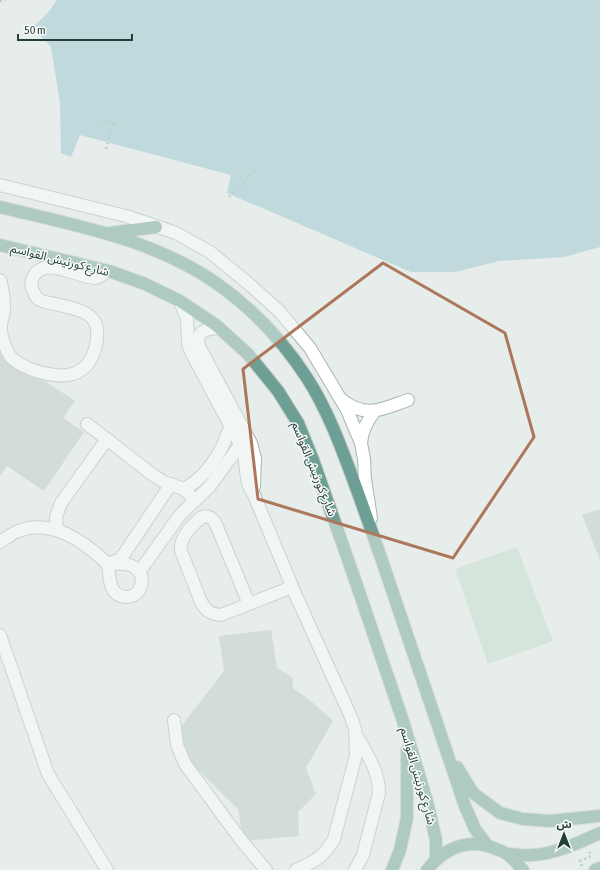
<svg xmlns="http://www.w3.org/2000/svg" width="600" height="870" font-family="'Asap Condensed','Noto Sans Arabic',sans-serif">
  <style>
    .green { fill: #c1dcc9 }
    .water { fill: #93c2cd }
    .building { fill: #bbc8c3 }
    .lines { fill: none; stroke-linecap: round; stroke-linejoin: round }
    .minor-casing { stroke: #a9b5b1; stroke-width: 14 }
    .major-casing { stroke: #c2c9c8; stroke-width: 14 }
    .path { stroke: #89aea4; stroke-width: 2.5; stroke-dasharray: 2 3; stroke-linecap: butt }
    .minor { stroke: #fff; stroke-width: 12 }
    .major { stroke: #6e9f95; stroke-width: 12 }
    .marked { fill: none; stroke: #ad775b; stroke-width: 3; stroke-linejoin: round }
    .labels { text-anchor: middle; dominant-baseline: central; stroke-width: 3; stroke-linejoin: round; paint-order: stroke }
    .street-label { font-size: 12px; fill: #263e39; stroke: #f6faf8 }
  </style>
  <rect width="100%" height="100%" fill="#e6edea"/>
  <path class="green" d="M517,547L553,641L488,664L455,569Z"/>
  <path class="water" d="M57,0H600V247L564,257L499,261L455,272H411L227,193L231,175L80,135L71,157L61,153L60,103L51,47L33,27L47,14Z"/>
  <g class="building">
    <path d="M0,351L75,401L63,418L84,432L44,491L7,466L0,476Z"/>
    <path d="M600,509V560L582,515Z"/>
    <path d="M271,630L277,668L292,677L293,688L312,702L333,721L306,768L316,794L298,812L299,836L243,841L238,809L184,756L180,728L224,671L219,636Z"/>
  </g>
  <g class="lines">
    <defs>
      <g id="minor">
        <path d="M0,185L126,216L176,233L210,252L249,284L279,311L310,348L347,410L361,443L364,459L365,479L371,518"/>
        <path d="M0,280C3,289 4,299 4,309C4,315 2,319 1,324C0,335 5,347 10,356C15,363 26,367 33,370C57,378 84,381 94,352C106,314 85,311 55,304C50,303 42,302 38,299C36,297 34,293 33,291C31,287 31,280 33,277C45,255 78,278 95,278C99,278 105,273 109,271"/>
        <path d="M180,301L187,319L188,344L192,354L242,448C248,464 243,481 254,495L297,598L351,717L355,729L356,755L334,839C324,857 314,862 296,870"/>
        <path d="M219,328C199,329 193,336 203,354L251,443L255,458L254,486"/>
        <path d="M342,400C367,419 382,409 408,400"/>
        <path d="M87,424L153,475L164,482L184,489L195,501"/>
        <path d="M361,443C362,430 367,422 374,412"/>
        <path d="M184,489C201,480 214,463 223,445C226,438 227,429 235,425"/>
        <path d="M57,529L56,517L61,503L107,439"/>
        <path d="M0,542C5,539 10,535 16,532C51,517 83,541 108,564L120,559L124,554L171,484"/>
        <path d="M108,564C115,564 123,563 129,565C151,571 142,603 121,596C118,595 114,592 112,588C109,581 109,572 108,564Z"/>
        <path d="M140,571L180,515L210,486L240,445L245,440"/>
        <path d="M249,604L215,522C211,517 207,515 202,517C192,525 179,537 181,551L201,602C206,611 211,614 221,615L292,587"/>
        <path d="M0,635L48,774L107,870"/>
        <path d="M174,720L177,745L185,764L241,840L266,870"/>
        <path d="M355,870L363,855L379,793C379,770 367,754 356,735"/>
      </g>
      <g id="major">
        <path d="M0,207C74,225 153,239 216,283C252,308 283,341 307,378C329,412 343,452 357,490C370,526 383,563 395,599C418,668 442,737 465,806L475,829L487,845"/>
        <path d="M110,233L156,227"/>
        <path d="M0,245L109,271L145,284L180,301L216,325L248,354L278,391L298,423L313,460L353,574L403,721L428,805L436,840V859"/>
        <path d="M457,767L473,793L500,813L523,819L550,821L600,816"/>
        <path d="M507,854C515,854 524,856 532,855C556,854 578,843 600,833"/>
        <path d="M392,870L400,850L407,818V750"/>
        <path d="M427,870C444,848 469,837 496,849C500,850 504,852 507,854C513,858 518,865 523,870"/>
        <path d="M595,870L600,868"/>
      </g>
    </defs>
    <use href="#minor" class="minor-casing"/>
    <use href="#major" class="major-casing"/>
    <g class="path">
      <path d="M0,1L6,0"/>
      <path d="M103,121L118,124"/>
      <path d="M106,149L113,123"/>
      <path d="M229,197L256,169"/>
      <path d="M582,866L580,861L591,856L589,851"/>
    </g>
    <use href="#minor" class="minor"/>
    <use href="#major" class="major"/>
  </g>
  <path d="M0 0H600V870H0ZM383,263L505,333L534,437L453,558L258,499L243,369Z" fill="#e6edea" fill-opacity=".55" fill-rule="evenodd"/>
  <path class="marked" d="M383,263L505,333L534,437L453,558L258,499L243,369Z"/>
  <g class="labels">
    <g class="street-label">
      <text transform="translate(60 260) rotate(14)">شارع كورنيش القواسم</text>
      <text transform="translate(314 469) rotate(68)">شارع كورنيش القواسم</text>
      <text transform="translate(418 776) rotate(74)">شارع كورنيش القواسم</text>
    </g>
  </g>
  <g transform="translate(564 834)" stroke="#f6faf8" stroke-width="3" paint-order="stroke">
  <path d="M0-3L7 15L0 10L-7 15Z" fill="#263e39"/>
  <text y="-6" font-size="11" font-weight="bold" text-anchor="middle" fill="#263e39">ش</text>
  </g>
  <path d="M18 34v6h114v-6" fill="none" stroke="#263e39" stroke-width="2"/>
  <text x="24" y="34" font-size="12" fill="#263e39" stroke="#f6faf8" stroke-width="3" paint-order="stroke">50 m</text>
</svg>
